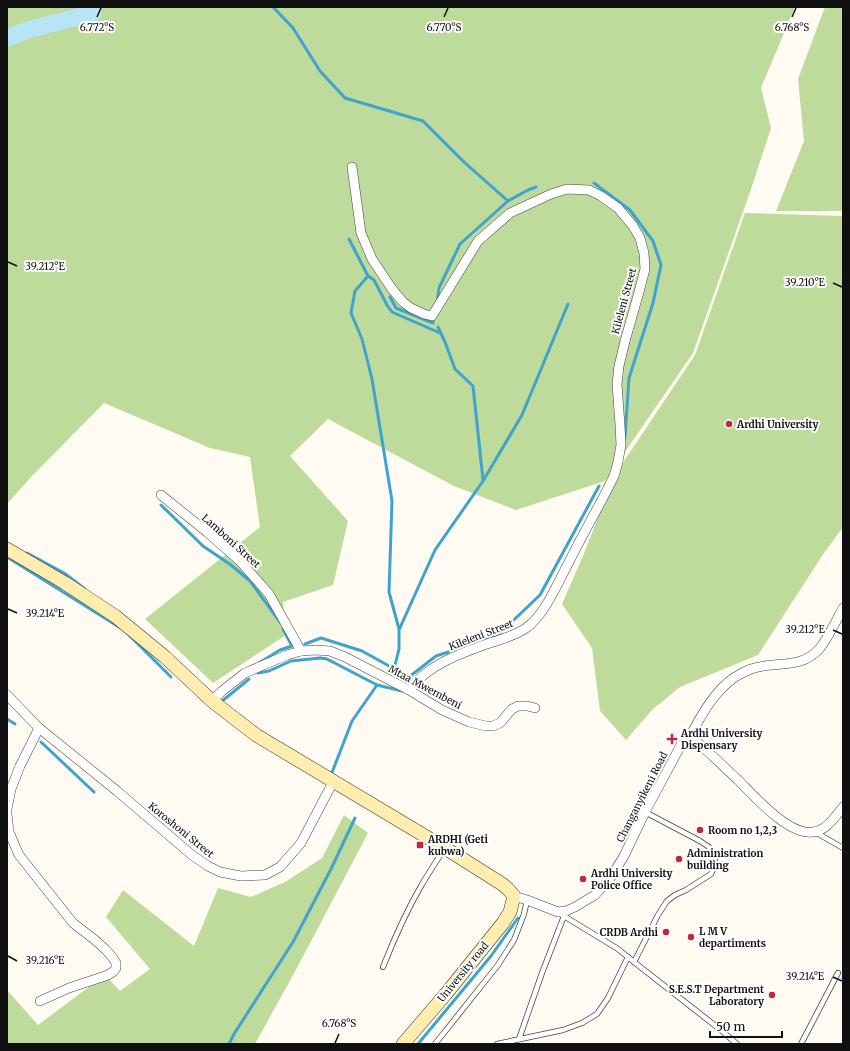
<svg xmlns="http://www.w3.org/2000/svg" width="850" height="1051" font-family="Merriweather,serif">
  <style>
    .forest { fill: #bedb9b }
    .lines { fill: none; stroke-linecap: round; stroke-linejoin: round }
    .stream { stroke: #3fa3cd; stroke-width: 3 }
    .river { stroke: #b8e5f6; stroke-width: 17 }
    .lane-casing { stroke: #434343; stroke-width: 6 }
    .street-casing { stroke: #434343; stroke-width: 10 }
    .secondary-casing { stroke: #323232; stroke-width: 14 }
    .lane { stroke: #fff; stroke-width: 4.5 }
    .street { stroke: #fff; stroke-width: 9 }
    .secondary { stroke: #feedaf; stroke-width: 13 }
    .ticks { fill: none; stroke: #101010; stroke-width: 1.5 }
    .poi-dot { fill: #c1273e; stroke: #fff; stroke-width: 1.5 }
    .labels { text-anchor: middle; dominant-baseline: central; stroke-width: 4; stroke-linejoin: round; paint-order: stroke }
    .street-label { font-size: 10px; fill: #101010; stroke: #fff }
    .poi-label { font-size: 10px; font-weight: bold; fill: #101010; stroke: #fff; text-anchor: start }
    .ticks-label { font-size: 10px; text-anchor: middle; fill: #101010; stroke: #fff; stroke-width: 4; stroke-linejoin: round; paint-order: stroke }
  </style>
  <rect width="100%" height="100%" fill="#fffbf3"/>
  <g class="forest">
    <path d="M7,7H795L761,88L771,128L750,192L693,353L605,481L516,510L454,486L328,419L290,456L348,521L333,585L283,602L286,635L213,683L145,619L260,527L250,457L210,448L104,403L31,477L7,504Z"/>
    <path d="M825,7H843V211H776L804,141L798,79Z"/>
    <path d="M745,213L843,216V527L824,553L758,655L680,687L653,709L626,740L600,711L592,648L562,604L583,556L614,476L695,355Z"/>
    <path d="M344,815L368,833L298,966L255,1044H7V990L38,1025L105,975L120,991L150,969L106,917L123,890L194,946L218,888L251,897L285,882L322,858Z"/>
  </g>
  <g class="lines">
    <g class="stream">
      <path d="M273,7L293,28L320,71L345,98L423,121L464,162L508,201"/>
      <path d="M594,183L630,210L653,241L661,265L653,303L629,378L625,437"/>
      <path d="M349,239L368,276L374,280L387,305L392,312L440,333"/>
      <path d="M368,276L355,291L351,313L362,339L372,379L392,501L389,592L399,629"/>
      <path d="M390,297L396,308L433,323L434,316"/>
      <path d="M437,303L439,288L460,244L508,201L528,190L536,187"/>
      <path d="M438,327L445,342L455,369L473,386L483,480"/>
      <path d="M161,505L203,546L231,565L250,581L280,622"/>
      <path d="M27,553L64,573L85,589"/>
      <path d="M7,557L119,627"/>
      <path d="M128,634L171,677"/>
      <path d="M305,644L321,638L362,651L409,677L436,656L497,636L540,595L599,486"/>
      <path d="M259,663L280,650L292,646L283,629"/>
      <path d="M394,669L399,649V630L435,550L483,481L522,415L568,304"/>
      <path d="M258,673L269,671L291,661L320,658L327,659L377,685L402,691"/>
      <path d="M222,703L221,702L249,679"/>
      <path d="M7,719L15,724"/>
      <path d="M41,742L94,792"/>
      <path d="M331,775L352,721L377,685"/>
      <path d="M229,1044L234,1034L293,942L331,869L355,818"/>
      <path d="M418,1044L491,956L518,918"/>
    </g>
    <path class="river" d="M7,38L27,30L93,13L92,7"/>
    <defs>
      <g id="lane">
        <path d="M815,832L843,848"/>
        <path d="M559,913L618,949L634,962L722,1031L737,1044"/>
        <path d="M634,962L658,915L667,901L675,895L686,890L711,874L715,865V857L709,847L700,841L645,812"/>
        <path d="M383,967C394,939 406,912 421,886C428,874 436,862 444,849"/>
        <path d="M519,1039L542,973L564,916"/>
        <path d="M435,1044L498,965L514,940L524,914L527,900"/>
        <path d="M497,1044L563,1030L582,1023L597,1014L608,998L628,957"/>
        <path d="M801,1044L838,973"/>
      </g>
      <g id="street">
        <path d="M352,167L361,233L372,259L392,289L403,302L411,308L424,314L432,316L478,241L510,213L551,194L567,189L589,190L601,196L618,208L633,226L640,238L644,253L645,269L639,292L625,341L619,366L617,384L620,425L621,445L618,462L614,476L606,492C594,515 581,538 569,562C558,582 545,615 526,628C513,637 498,640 484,645C456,655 427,666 409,690"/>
        <path d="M161,495L207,532L240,561L269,594L301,651"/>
        <path d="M7,695L39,728L117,791L192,855L208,866L220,872L241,876L265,875L280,867L301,843L333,782"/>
        <path d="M212,701L222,691L245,673L287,655L301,651L316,650L330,651L345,657L409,690L442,710L469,722L486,726H493L500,723L512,709L518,706H527L535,708"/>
        <path d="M688,740C700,718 713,692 735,677C740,674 746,671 751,669C776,660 800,671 820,648C829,636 836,621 843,608"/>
        <path d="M7,809L11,789L20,766L39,728"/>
        <path d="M7,814L9,832L19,855L73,923L95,940L106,950L113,958L116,963V968L114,971L108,975L69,988L40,1001"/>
        <path d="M514,896L527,900L558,912L566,911L575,907L595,895L611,877L624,856L645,812L681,745L688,740H695C710,753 724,767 738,780C754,796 789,836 813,832C826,831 835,817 843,807"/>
      </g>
      <path id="secondary" d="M7,549L65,583L115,616L165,657L212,701L256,735L445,848L502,884L508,889L514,896L510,912L503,923L445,995L403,1044"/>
    </defs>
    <use href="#lane" class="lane-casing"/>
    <use href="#street" class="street-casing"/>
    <use href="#secondary" class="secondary-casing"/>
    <use href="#lane" class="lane"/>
    <use href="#street" class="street"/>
    <use href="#secondary" class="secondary"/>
  </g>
  <path class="ticks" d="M97,17L101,8M444,17L448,8M792,17L796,8M8,262L17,266M833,283L842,287M8,609L17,613M833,630L842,634M8,956L17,961M833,977L842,981M335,1043L339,1034"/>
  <g class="poi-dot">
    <circle cx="729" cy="424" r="4"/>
    <path d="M670 733h4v4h4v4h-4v4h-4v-4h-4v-4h4z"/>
    <circle cx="700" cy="830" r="4"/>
    <rect x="416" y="841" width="8" height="8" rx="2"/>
    <circle cx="679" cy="859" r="4"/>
    <circle cx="583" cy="879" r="4"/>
    <circle cx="666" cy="932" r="4"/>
    <circle cx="691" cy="937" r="4"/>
    <circle cx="772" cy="995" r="4"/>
  </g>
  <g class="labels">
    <g class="street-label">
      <text transform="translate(624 301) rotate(-75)">Kileleni Street</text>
      <text transform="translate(231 541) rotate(42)">Lamboni Street</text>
      <text transform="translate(481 635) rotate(-21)">Kileleni Street</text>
      <text transform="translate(425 687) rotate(28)">Mtaa Mwembeni</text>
      <text transform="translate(642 797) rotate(-63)">Changanyikeni Road</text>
      <text transform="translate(181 830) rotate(39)">Koroshoni Street</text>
      <text transform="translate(463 972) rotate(-51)">University road</text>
    </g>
    <g class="poi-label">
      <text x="737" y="424">Ardhi University</text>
      <text x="681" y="733">Ardhi University<tspan x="681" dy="12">Dispensary</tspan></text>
      <text x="708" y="830">Room no 1,2,3</text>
      <text x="428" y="839">ARDHI (Geti<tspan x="428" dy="12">kubwa)</tspan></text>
      <text x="687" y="853">Administration<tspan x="687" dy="12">building</tspan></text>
      <text x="591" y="873">Ardhi University<tspan x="591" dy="12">Police Office</tspan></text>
      <text x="699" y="931">L M V<tspan x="699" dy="12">departiments</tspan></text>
      <text x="658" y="932" text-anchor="end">CRDB Ardhi</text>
      <text x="764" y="989" text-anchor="end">S.E.S.T Department<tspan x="764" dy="12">Laboratory</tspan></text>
    </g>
  </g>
  <g class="ticks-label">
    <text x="97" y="31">6.772°S</text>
    <text x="444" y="31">6.770°S</text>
    <text x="792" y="31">6.768°S</text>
    <text x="45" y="270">39.212°E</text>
    <text x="805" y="286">39.210°E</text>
    <text x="45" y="617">39.214°E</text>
    <text x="805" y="633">39.212°E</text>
    <text x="45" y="964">39.216°E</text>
    <text x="805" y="980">39.214°E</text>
    <text x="339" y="1027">6.768°S</text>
  </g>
  <rect width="850" height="1051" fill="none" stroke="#101010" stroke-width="16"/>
  <path d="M710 1031v6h72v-6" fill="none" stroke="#101010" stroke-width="2"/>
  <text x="716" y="1031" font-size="12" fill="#101010" stroke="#ffffff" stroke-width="3" paint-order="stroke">50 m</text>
</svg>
